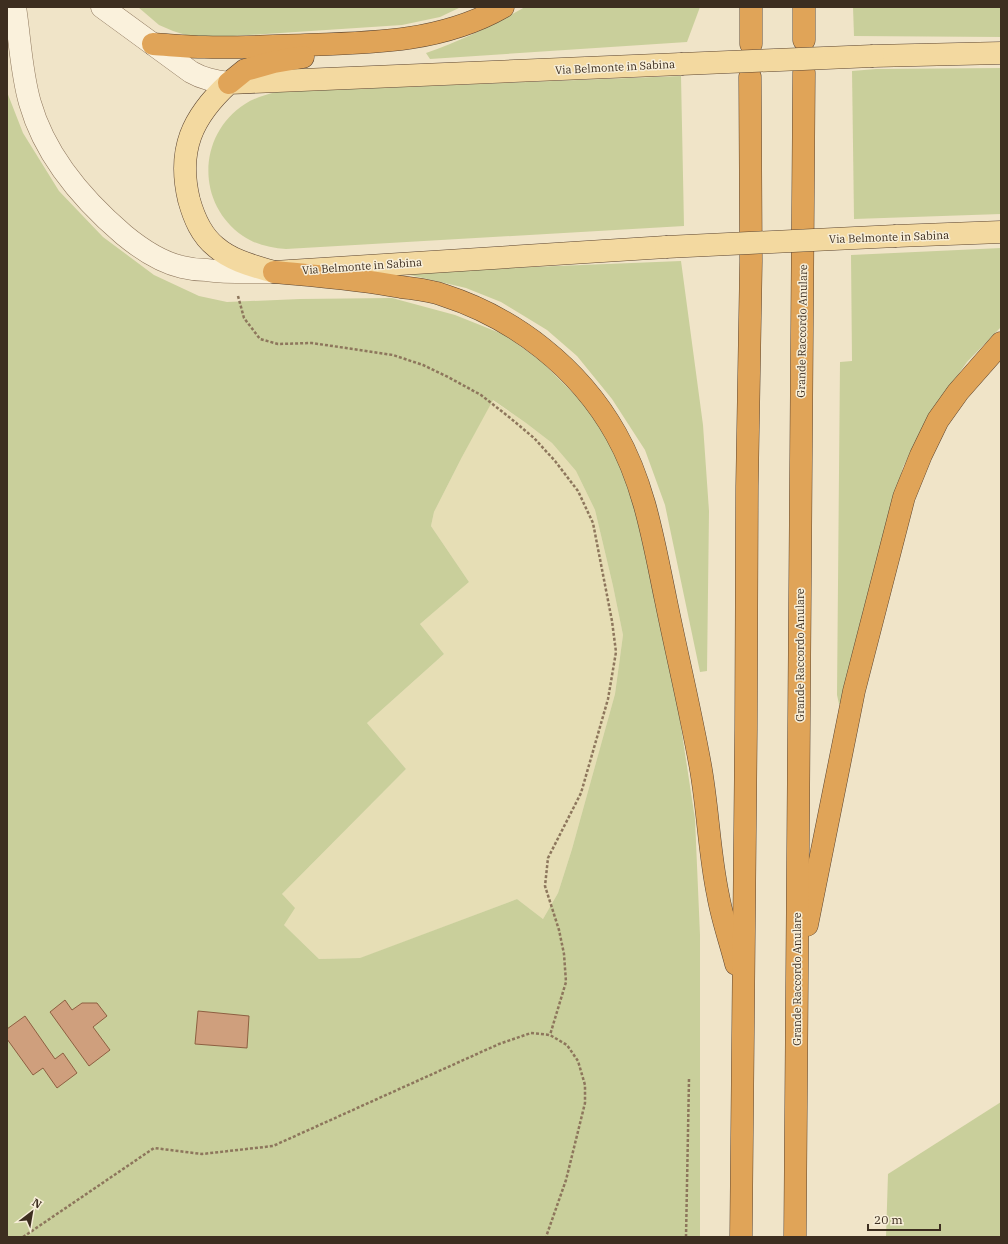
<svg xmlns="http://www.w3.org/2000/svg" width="1008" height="1244" font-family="'IBM Plex Serif',serif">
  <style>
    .farmland { fill: #e6deb5 }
    .green { fill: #c9cf9b; fill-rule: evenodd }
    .building { fill: #cf9f7d; stroke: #8d5f41 }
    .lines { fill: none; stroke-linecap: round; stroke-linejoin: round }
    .minor-casing { stroke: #8d765c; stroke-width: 23 }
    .major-casing { stroke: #5b4430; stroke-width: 23 }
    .highway-casing { stroke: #5b4430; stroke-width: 23 }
    .path { stroke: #8d765c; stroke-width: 2.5; stroke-dasharray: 3 2; stroke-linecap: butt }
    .minor { stroke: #faf1dc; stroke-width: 22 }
    .major { stroke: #f3d9a0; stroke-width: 22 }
    .highway { stroke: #e0a458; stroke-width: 22 }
    .major-bridge-casing { stroke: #5b4430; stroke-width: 23; stroke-linecap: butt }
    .major-bridge { stroke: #f3d9a0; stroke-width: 22 }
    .labels { text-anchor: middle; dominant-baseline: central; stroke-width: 3; stroke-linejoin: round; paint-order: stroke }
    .street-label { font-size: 11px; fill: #3d2e20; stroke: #f7eed8 }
  </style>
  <rect width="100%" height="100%" fill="#f0e4c8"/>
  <path class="farmland" d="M492,400L526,423L552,443L576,471L595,510L613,586L623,635L615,694L572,849L558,893L543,919L517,899L361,958L319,959L284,925L282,894L406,769L367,723L444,654L420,624L469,582L431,526L434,512L462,457Z"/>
  <g class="green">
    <path d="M138,7H461L440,17L402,25L233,36H189L173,31L159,25Z"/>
    <path d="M525,7H700L687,42L430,59L426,53C462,40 492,26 525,7Z"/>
    <path d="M853,7H1001V37L854,36Z"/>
    <path d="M1001,68V214L854,219L852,71L876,69Z"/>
    <path d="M681,76L684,226L286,249C271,248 256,245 243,236C196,204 197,135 245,104C254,98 265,95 276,92Z"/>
    <path d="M7,92L23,133L59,191L103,237L154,275L199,296L227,302L300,299L392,298L455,315L505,335L542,362L581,401L612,444L635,502L667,635L695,819L700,935V1237H7ZM493,400L526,423L552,443L576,471L595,510L613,586L623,635L615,694L572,849L558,893L543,919L517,899L360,958L319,959L284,925L295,908L282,894L406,769L367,723L444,654L420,624L469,582L431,526L434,512L462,457Z"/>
    <path d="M1001,248V327L967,362L930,414L903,467L869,594L844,705L839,704L837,695L840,362L852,361L851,255Z"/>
    <path d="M681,261L703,425L709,511L707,671L700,672L665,505L645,450L612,399L577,356L547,330L501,302L466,288L410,275L412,272Z"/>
    <path d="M1001,1102V1237H886L888,1174Z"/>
  </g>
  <g class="building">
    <path d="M65,1000L72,1010L82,1003H97L107,1016L93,1027L110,1050L89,1066L50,1012Z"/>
    <path d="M198,1011L249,1016L247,1048L195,1044Z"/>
    <path d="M25,1016L55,1059L63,1053L77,1073L57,1088L43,1068L33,1075L7,1039V1029Z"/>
  </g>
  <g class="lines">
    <defs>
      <g id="minor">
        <path d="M15,7C20,39 21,72 30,103C45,156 83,200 124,235C141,249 160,262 182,267C190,269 198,270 206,270C228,273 248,272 270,272"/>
        <path d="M102,7L191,72C203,79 215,81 229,83"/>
      </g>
      <g id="major">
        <path d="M873,56L1001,53"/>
        <path d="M896,236L1001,232"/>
        <path d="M666,247L274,272C254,266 232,261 216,247C201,235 194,218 189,200C177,150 192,117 229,83L681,64"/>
      </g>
      <g id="highway">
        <path d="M804,40V7"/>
        <path d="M153,44C170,45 188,47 205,47C238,48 272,46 305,45C373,43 442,42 503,7"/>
        <path d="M751,44V7"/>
        <path d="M229,83L245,70L274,62L303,57"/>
        <path d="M274,272C317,276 359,279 401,287C415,289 430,290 443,295C515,318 579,368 616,434C645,485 654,544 666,601C677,655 690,709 700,764C708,807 709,852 718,895C722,918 730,941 736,964"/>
        <path d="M807,925L854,691L904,497L921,455L938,420L958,392L1001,343"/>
        <path d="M741,1237L746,729L747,486L751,261L750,77"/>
        <path d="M795,1237L804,73"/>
      </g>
    </defs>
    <use href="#minor" class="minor-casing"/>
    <use href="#major" class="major-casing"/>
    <use href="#highway" class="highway-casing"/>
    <g class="path">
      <path d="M238,296L244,318L260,339L278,344L312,343L393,355L423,365L448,377L481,395L509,417L534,438L555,461L578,491L593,523L612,621L616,652L608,699L581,793L548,858L545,886L559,930L564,954L566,982L550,1035"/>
      <path d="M23,1237L154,1148L202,1154L273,1146L499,1044L531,1033L550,1035L567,1045L578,1061L585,1085V1103L566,1180L546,1237"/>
      <path d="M686,1237L689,1079"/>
    </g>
    <use href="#minor" class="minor"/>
    <use href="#major" class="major"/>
    <use href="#highway" class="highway"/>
    <defs>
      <g id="major-bridge">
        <path d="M681,64L873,56"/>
        <path d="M666,247L896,236"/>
      </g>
    </defs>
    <use href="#major-bridge" class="major-bridge-casing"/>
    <use href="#major-bridge" class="major-bridge"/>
  </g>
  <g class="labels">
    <g class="street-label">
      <text transform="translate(615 67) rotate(-3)">Via Belmonte in Sabina</text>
      <text transform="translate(889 237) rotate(-2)">Via Belmonte in Sabina</text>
      <text transform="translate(362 266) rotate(-4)">Via Belmonte in Sabina</text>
      <text transform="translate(802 331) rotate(-89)">Grande Raccordo Anulare</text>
      <text transform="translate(800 655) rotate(-90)">Grande Raccordo Anulare</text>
      <text transform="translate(797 979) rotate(-90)">Grande Raccordo Anulare</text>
    </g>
  </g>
  <rect width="1008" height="1244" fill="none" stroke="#3d2e20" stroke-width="16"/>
  <g transform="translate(32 1212) rotate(31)" stroke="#f7eed8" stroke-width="3" paint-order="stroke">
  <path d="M0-3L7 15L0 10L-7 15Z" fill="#3d2e20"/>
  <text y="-6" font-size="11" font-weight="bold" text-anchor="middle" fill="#3d2e20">N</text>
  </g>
  <path d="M868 1224v6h72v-6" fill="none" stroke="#3d2e20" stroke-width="2"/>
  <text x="874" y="1224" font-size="12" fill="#3d2e20" stroke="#f7eed8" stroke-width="3" paint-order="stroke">20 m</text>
</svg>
